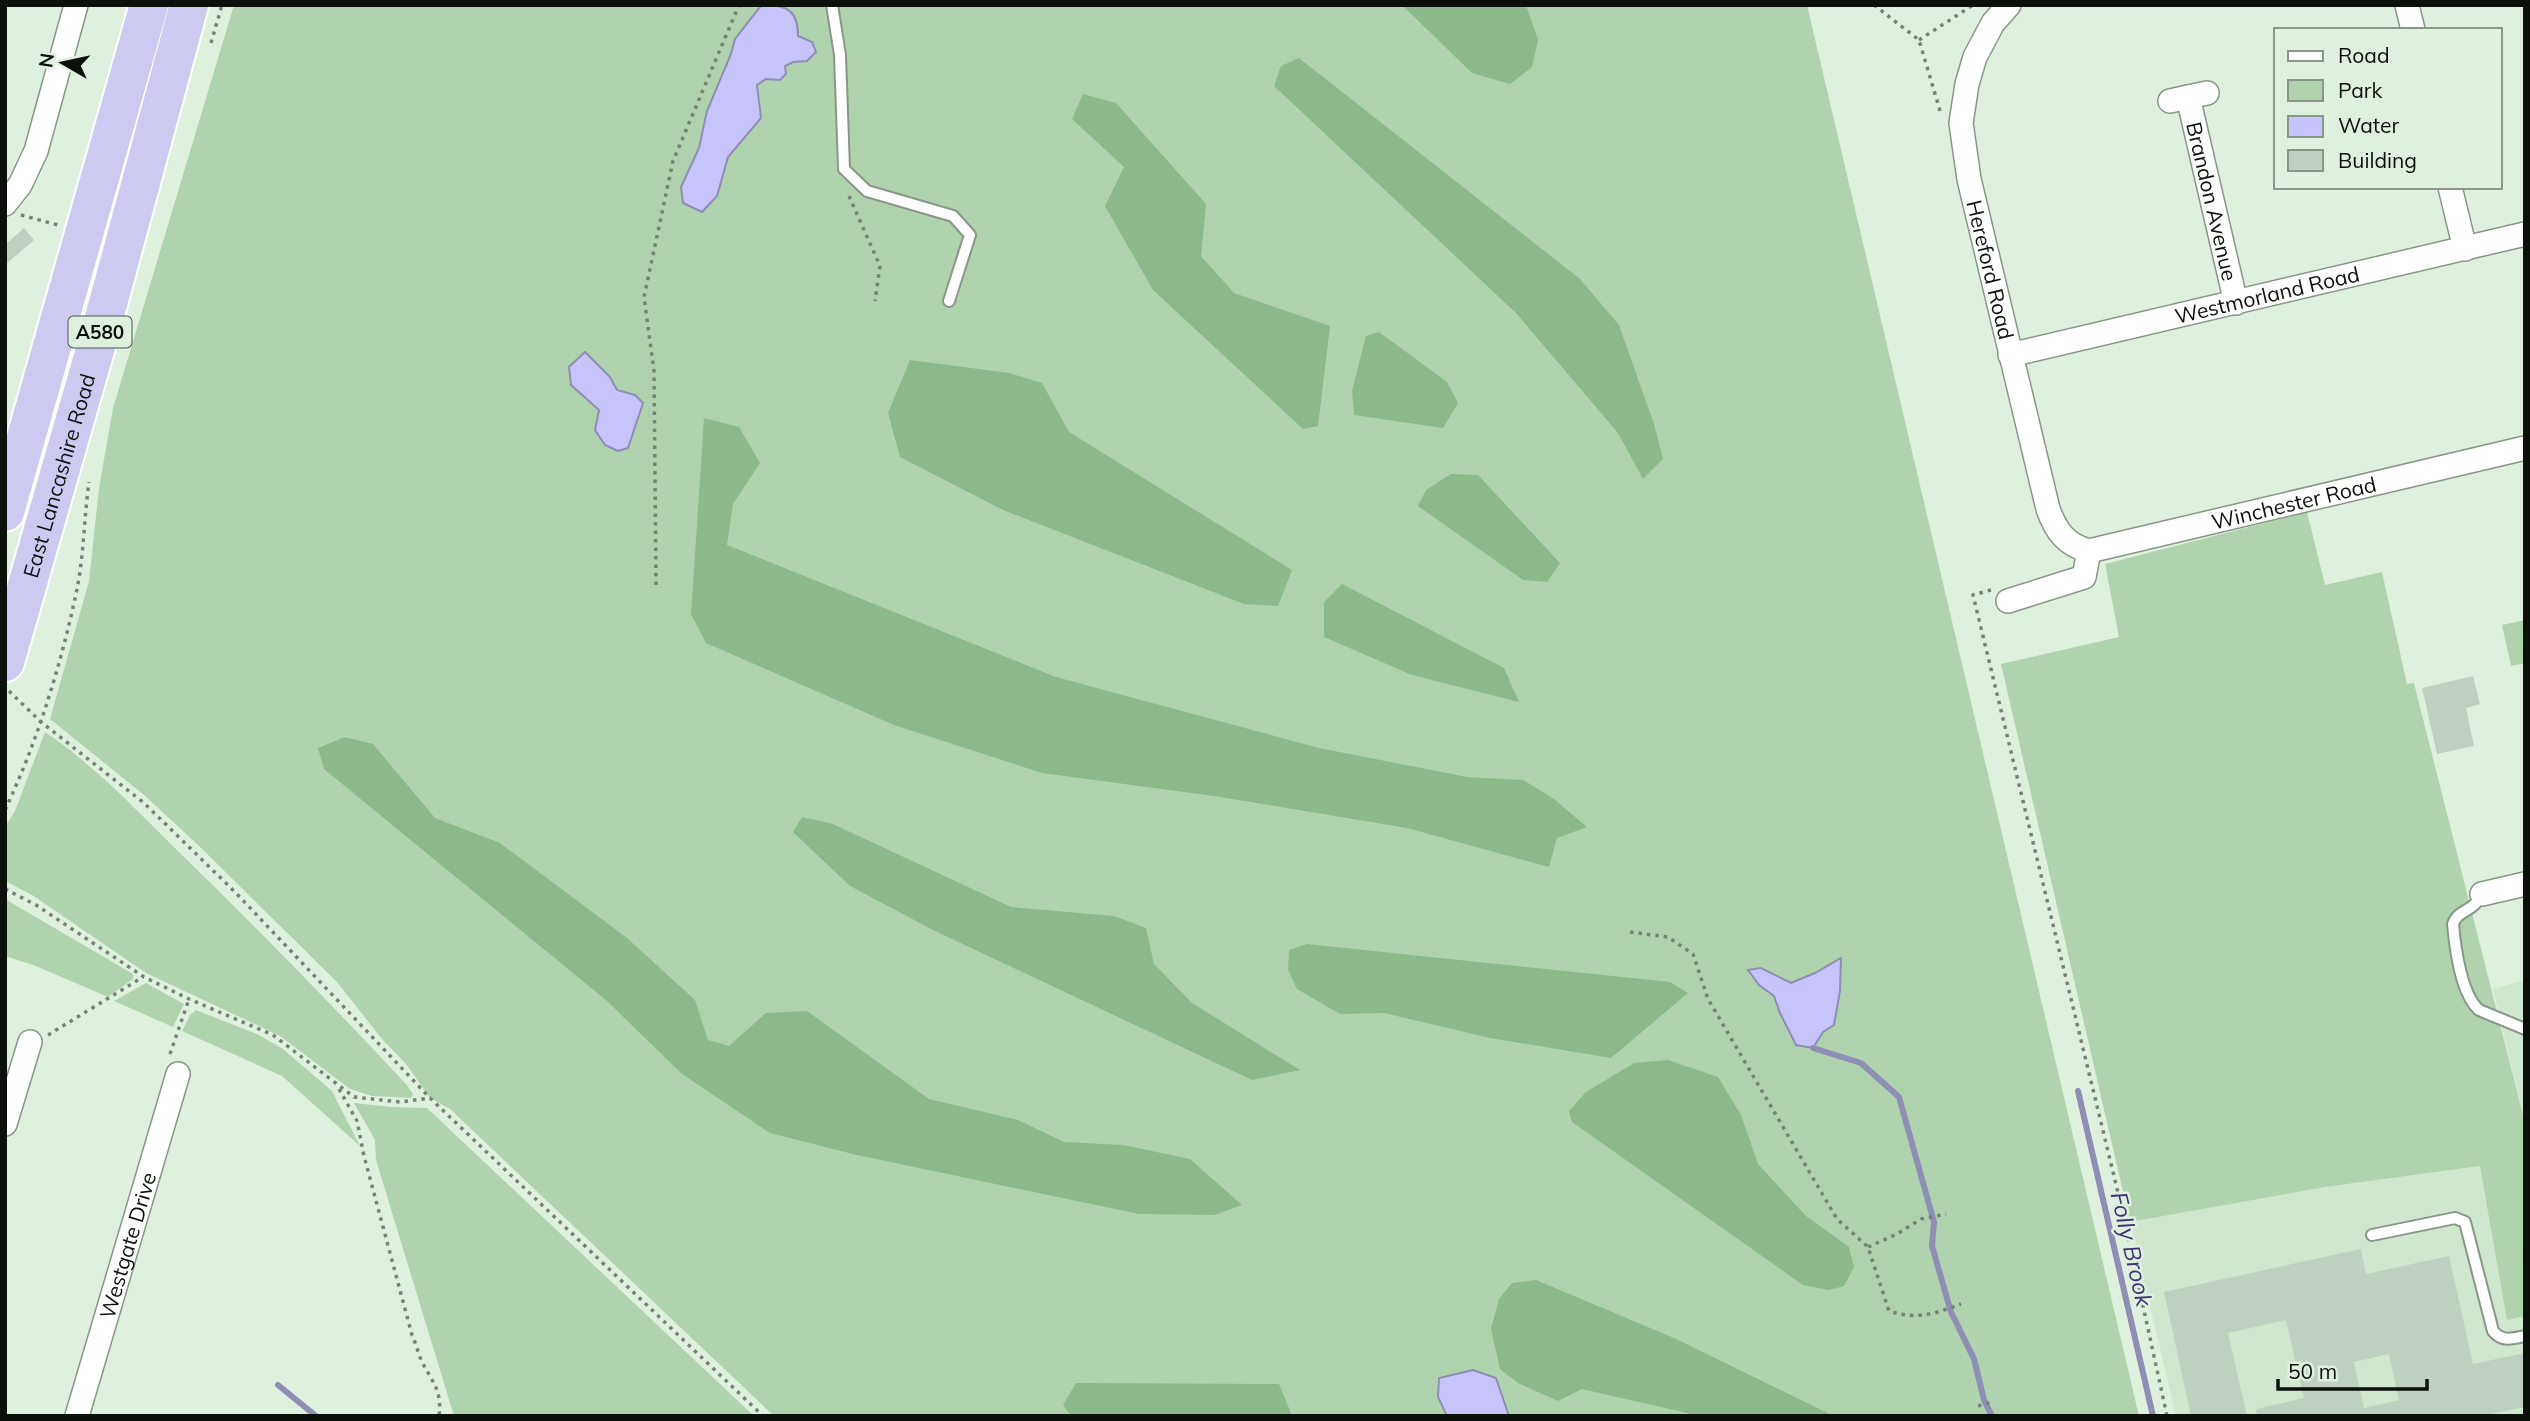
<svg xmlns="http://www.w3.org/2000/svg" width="2530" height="1421" font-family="Mulish,sans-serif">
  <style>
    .built { fill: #d0e6cf }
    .green { fill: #b1d2af }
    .forest { fill: #8db88b }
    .water { fill: #c7c4fc; stroke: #8f8eb4; stroke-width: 2 }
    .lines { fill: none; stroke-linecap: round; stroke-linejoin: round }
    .stream { stroke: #8f8eb4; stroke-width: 6 }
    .building { fill: #c0d0c0; fill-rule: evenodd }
    .lane-casing { stroke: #889787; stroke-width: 14 }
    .street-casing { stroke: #889787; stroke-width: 26 }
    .highway-casing { stroke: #fff; stroke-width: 42 }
    .path { stroke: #788377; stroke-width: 3.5; stroke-dasharray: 3.5 5; stroke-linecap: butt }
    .lane { stroke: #fff; stroke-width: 10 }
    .street { stroke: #fff; stroke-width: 23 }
    .highway { stroke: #cccaf0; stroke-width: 38 }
    .labels { text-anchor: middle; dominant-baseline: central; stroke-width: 5; stroke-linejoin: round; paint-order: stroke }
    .shield { fill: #e0f0df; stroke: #4b534b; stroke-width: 2 }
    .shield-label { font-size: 19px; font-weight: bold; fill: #0b100b }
    .street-label { font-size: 21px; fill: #0b100b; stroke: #e0f0df }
    .water-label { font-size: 23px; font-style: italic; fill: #3d3274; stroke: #e0f0df }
  </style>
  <rect width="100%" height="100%" fill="#e0f0df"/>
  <g class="built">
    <path d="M2525,980V1123L2493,989Z"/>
    <path d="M2525,1157V1416H2176L2130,1222L2325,1187L2480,1166Z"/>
  </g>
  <g class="green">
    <path d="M234,5H1807L2139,1416H774L450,1109L430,1098L406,1064L382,1039L337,982L196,843L144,795L50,719L89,581L99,488L113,408Z"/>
    <path d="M2307,512L2325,585L2382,572L2407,684L2414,683L2525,1123V1316L2507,1320L2480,1166L2325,1187L2130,1222L2001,664L2119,637L2105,564Z"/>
    <path d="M2525,620V663L2511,666L2502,625Z"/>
    <path d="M45,732C97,767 139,813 183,856C259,930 333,1006 406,1084L413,1094L411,1098L372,1096L350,1089L280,1036L146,973L32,895L5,881V827L15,811Z"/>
    <path d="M5,899L133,974V979L108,997L36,966L5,956Z"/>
    <path d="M146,983L184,1004L173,1027L114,1001Z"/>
    <path d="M196,1010L259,1035L283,1049L332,1091L360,1146L282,1076L182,1031L190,1015Z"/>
    <path d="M354,1103L391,1107L427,1108L754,1416H454L376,1160L375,1140Z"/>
  </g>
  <g class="forest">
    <path d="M1402,5H1526L1538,40L1532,67L1510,84L1472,73Z"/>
    <path d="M1299,58L1580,279L1619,325L1654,424L1663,459L1643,479L1618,433L1516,313L1274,86L1281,66Z"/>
    <path d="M1083,94L1116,103L1206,204L1201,256L1234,293L1330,326L1318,426L1303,429L1153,290L1105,206L1124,167L1072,119Z"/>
    <path d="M1379,332L1447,382L1458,403L1443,428L1354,415L1352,391L1366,336Z"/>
    <path d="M910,360L1009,373L1042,383L1069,432L1292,570L1278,606L1244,604L1003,510L900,457L888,413Z"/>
    <path d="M704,418L739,427L760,463L733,504L727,545L1056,677L1319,748L1467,777L1523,780L1554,799L1587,827L1557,838L1549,867L1407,828L1214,796L1042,773L894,725L706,643L691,614Z"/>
    <path d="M1451,474L1478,475L1560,563L1547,582L1523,580L1418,506L1426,490Z"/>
    <path d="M1342,584L1504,668L1519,702L1412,675L1324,637V602Z"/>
    <path d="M345,737L373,744L435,818L500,843L627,938L695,1000L708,1040L729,1046L766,1013L807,1011L929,1099L1018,1120L1064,1142L1123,1145L1190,1159L1242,1205L1215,1215L1139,1214L857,1155L770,1133L682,1074L607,1001L324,769L318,748Z"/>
    <path d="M802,817L833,824L1011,907L1114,916L1146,928L1154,964L1192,1003L1300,1070L1252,1080L933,930L850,886L793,832Z"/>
    <path d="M1307,944L1670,982L1688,993L1611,1058L1490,1038L1384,1013L1340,1014L1297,989L1288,970L1289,950Z"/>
    <path d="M1668,1060L1718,1077L1741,1115L1758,1164L1806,1216L1849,1247L1854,1267L1844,1286L1829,1290L1803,1285L1572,1122L1569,1111L1586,1092L1634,1063Z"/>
    <path d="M1536,1280L1674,1338L1834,1416H1700L1582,1389L1558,1401L1518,1383L1500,1369L1491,1329L1499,1299L1512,1283Z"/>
    <path d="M1076,1383L1279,1384L1291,1413L1290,1416H1071L1063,1405Z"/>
  </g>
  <g class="water">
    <path d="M763,5C788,5 798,11 798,36L812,42L816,52L807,61L793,62L785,66L786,74L780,80L766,79L757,85L761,118L728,157L717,196L702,212L683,203L681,187L699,148L707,111L731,54L735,39L760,7Z"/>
    <path d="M585,352L610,377L617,390L635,395L643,403L628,448L618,451L605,445L595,430L599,410L571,385L569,367Z"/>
    <path d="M1841,958L1840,991L1834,1025L1823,1032L1813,1048L1796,1045L1780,1013L1774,996L1759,985L1748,970L1761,968L1791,983L1815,973Z"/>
    <path d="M1473,1370L1496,1378L1509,1416H1447L1438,1397L1439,1378Z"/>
  </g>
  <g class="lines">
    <g class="stream">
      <path d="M1813,1048L1861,1063L1899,1097L1934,1222L1932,1246L1951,1312L1974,1359L1984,1400L1992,1416"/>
      <path d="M2078,1091L2153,1416"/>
      <path d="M278,1385L316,1416"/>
    </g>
  </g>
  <g class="building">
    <path d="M24,228L34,240L5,265V245Z"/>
    <path d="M2473,676L2480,704L2466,708L2474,746L2437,754L2422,688Z"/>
    <path d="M2361,1249L2366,1274L2449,1256L2473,1364L2525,1353V1407L2481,1416H2257L2256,1409L2304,1398L2286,1320L2228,1333L2247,1416H2191L2164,1292ZM2389,1354L2399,1400L2364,1408L2354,1362Z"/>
  </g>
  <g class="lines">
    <defs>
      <g id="lane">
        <path d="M832,5L840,55L844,169L867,191L953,216L970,235L949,301"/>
        <path d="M2482,894C2480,897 2478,901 2475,904C2467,912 2457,912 2453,924C2455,947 2461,994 2479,1010L2525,1029"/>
        <path d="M2372,1235L2455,1218L2465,1222L2493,1331C2502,1342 2512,1339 2525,1336"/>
      </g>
      <g id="street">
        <path id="s1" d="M2009,5L1993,23L1975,57L1967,84L1961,123L1969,179L2048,509C2056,531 2066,545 2089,551L2525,448"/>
        <path d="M2407,5L2413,30"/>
        <path id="s2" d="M2188,97L2236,303"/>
        <path d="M2170,101L2207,93"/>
        <path d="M2450,187L2465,249"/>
        <path d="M5,204L20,185L36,151L76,5"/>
        <path id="s3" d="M2010,355L2525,234"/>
        <path d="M2008,601L2084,577L2089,551"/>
        <path d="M2482,894L2525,884"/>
        <path d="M5,1124L30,1042"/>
        <path id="s4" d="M77,1416L178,1074"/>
      </g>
      <g id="highway">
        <path d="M5,512L149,5"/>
        <path id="s5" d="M5,662L103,322L189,5"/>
      </g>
    </defs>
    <use href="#lane" class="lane-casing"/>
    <use href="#street" class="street-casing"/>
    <use href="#highway" class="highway-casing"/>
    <g class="path">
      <path d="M1874,5L1919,40L1941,114"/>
      <path d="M1919,40L1973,5"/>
      <path d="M211,43L222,5"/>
      <path d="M849,196L880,266L875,301"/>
      <path d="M21,215L58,225"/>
      <path d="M656,585L654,371L644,297L673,161L739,5"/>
      <path d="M1991,590L1973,595L2122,1209L2167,1416"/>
      <path d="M9,691L41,722L144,803L235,892L430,1098"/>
      <path d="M5,810C38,740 61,665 77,589C84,555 84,517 89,482"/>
      <path d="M5,889L36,905L144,977L189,999L273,1035L354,1097L400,1102L430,1098L763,1416"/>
      <path d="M1630,932L1668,937L1693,954L1708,999L1837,1219L1868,1247L1889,1311C1917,1320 1934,1314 1961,1304"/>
      <path d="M48,1035L143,977"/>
      <path d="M170,1054L189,999"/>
      <path d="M339,1089L357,1121L364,1156L412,1335C416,1344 418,1353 422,1362C433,1383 442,1390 439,1416"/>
      <path d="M1868,1247L1897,1234L1921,1219L1946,1214"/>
      <path d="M1978,1406L1992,1402"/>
    </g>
    <use href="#lane" class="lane"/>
    <use href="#street" class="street"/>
    <use href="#highway" class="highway"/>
  </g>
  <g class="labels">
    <rect class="shield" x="68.5" y="316.5" width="63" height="31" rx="5"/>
    <g class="shield-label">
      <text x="100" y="332">A580</text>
    </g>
    <g class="street-label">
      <text stroke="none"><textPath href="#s2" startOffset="107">Brandon Avenue</textPath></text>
      <text stroke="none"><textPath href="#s1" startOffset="280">Hereford Road</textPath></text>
      <text stroke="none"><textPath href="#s3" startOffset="264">Westmorland Road</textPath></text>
      <text stroke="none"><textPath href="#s5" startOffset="194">East Lancashire Road</textPath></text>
      <text stroke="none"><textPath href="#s1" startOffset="798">Winchester Road</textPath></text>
      <text stroke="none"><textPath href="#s4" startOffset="178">Westgate Drive</textPath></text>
    </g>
    <g class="water-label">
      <text transform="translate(2132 1249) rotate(77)">Folly Brook</text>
    </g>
  </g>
  <rect width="2530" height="1421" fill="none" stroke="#0b100b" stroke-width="14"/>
  <rect x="2274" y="28" width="228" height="161" fill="#e0f0df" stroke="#8b968a" stroke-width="2"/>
  <rect x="2288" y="51" width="35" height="10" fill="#ffffff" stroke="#8b968a" stroke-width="2"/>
  <text x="2338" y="63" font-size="21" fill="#0b100b">Road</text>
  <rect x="2288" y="80" width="35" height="21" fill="#b1d2af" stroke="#8b968a" stroke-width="2"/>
  <text x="2338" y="98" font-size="21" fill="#0b100b">Park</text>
  <rect x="2288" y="116" width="35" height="21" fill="#c7c4fc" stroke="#8b968a" stroke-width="2"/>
  <text x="2338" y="133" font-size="21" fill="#0b100b">Water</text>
  <rect x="2288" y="150" width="35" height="21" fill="#c0d0c0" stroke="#8b968a" stroke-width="2"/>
  <text x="2338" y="168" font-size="21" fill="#0b100b">Building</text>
  <g transform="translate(63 63) rotate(279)" stroke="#e0f0df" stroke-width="5" paint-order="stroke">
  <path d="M0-5L12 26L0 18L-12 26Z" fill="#0b100b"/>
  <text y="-10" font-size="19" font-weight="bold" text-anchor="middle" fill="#0b100b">N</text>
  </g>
  <path d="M2278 1379v10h149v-10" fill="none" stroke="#0b100b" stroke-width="3.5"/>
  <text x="2288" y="1379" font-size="21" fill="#0b100b" stroke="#e0f0df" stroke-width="5" paint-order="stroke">50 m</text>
</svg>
